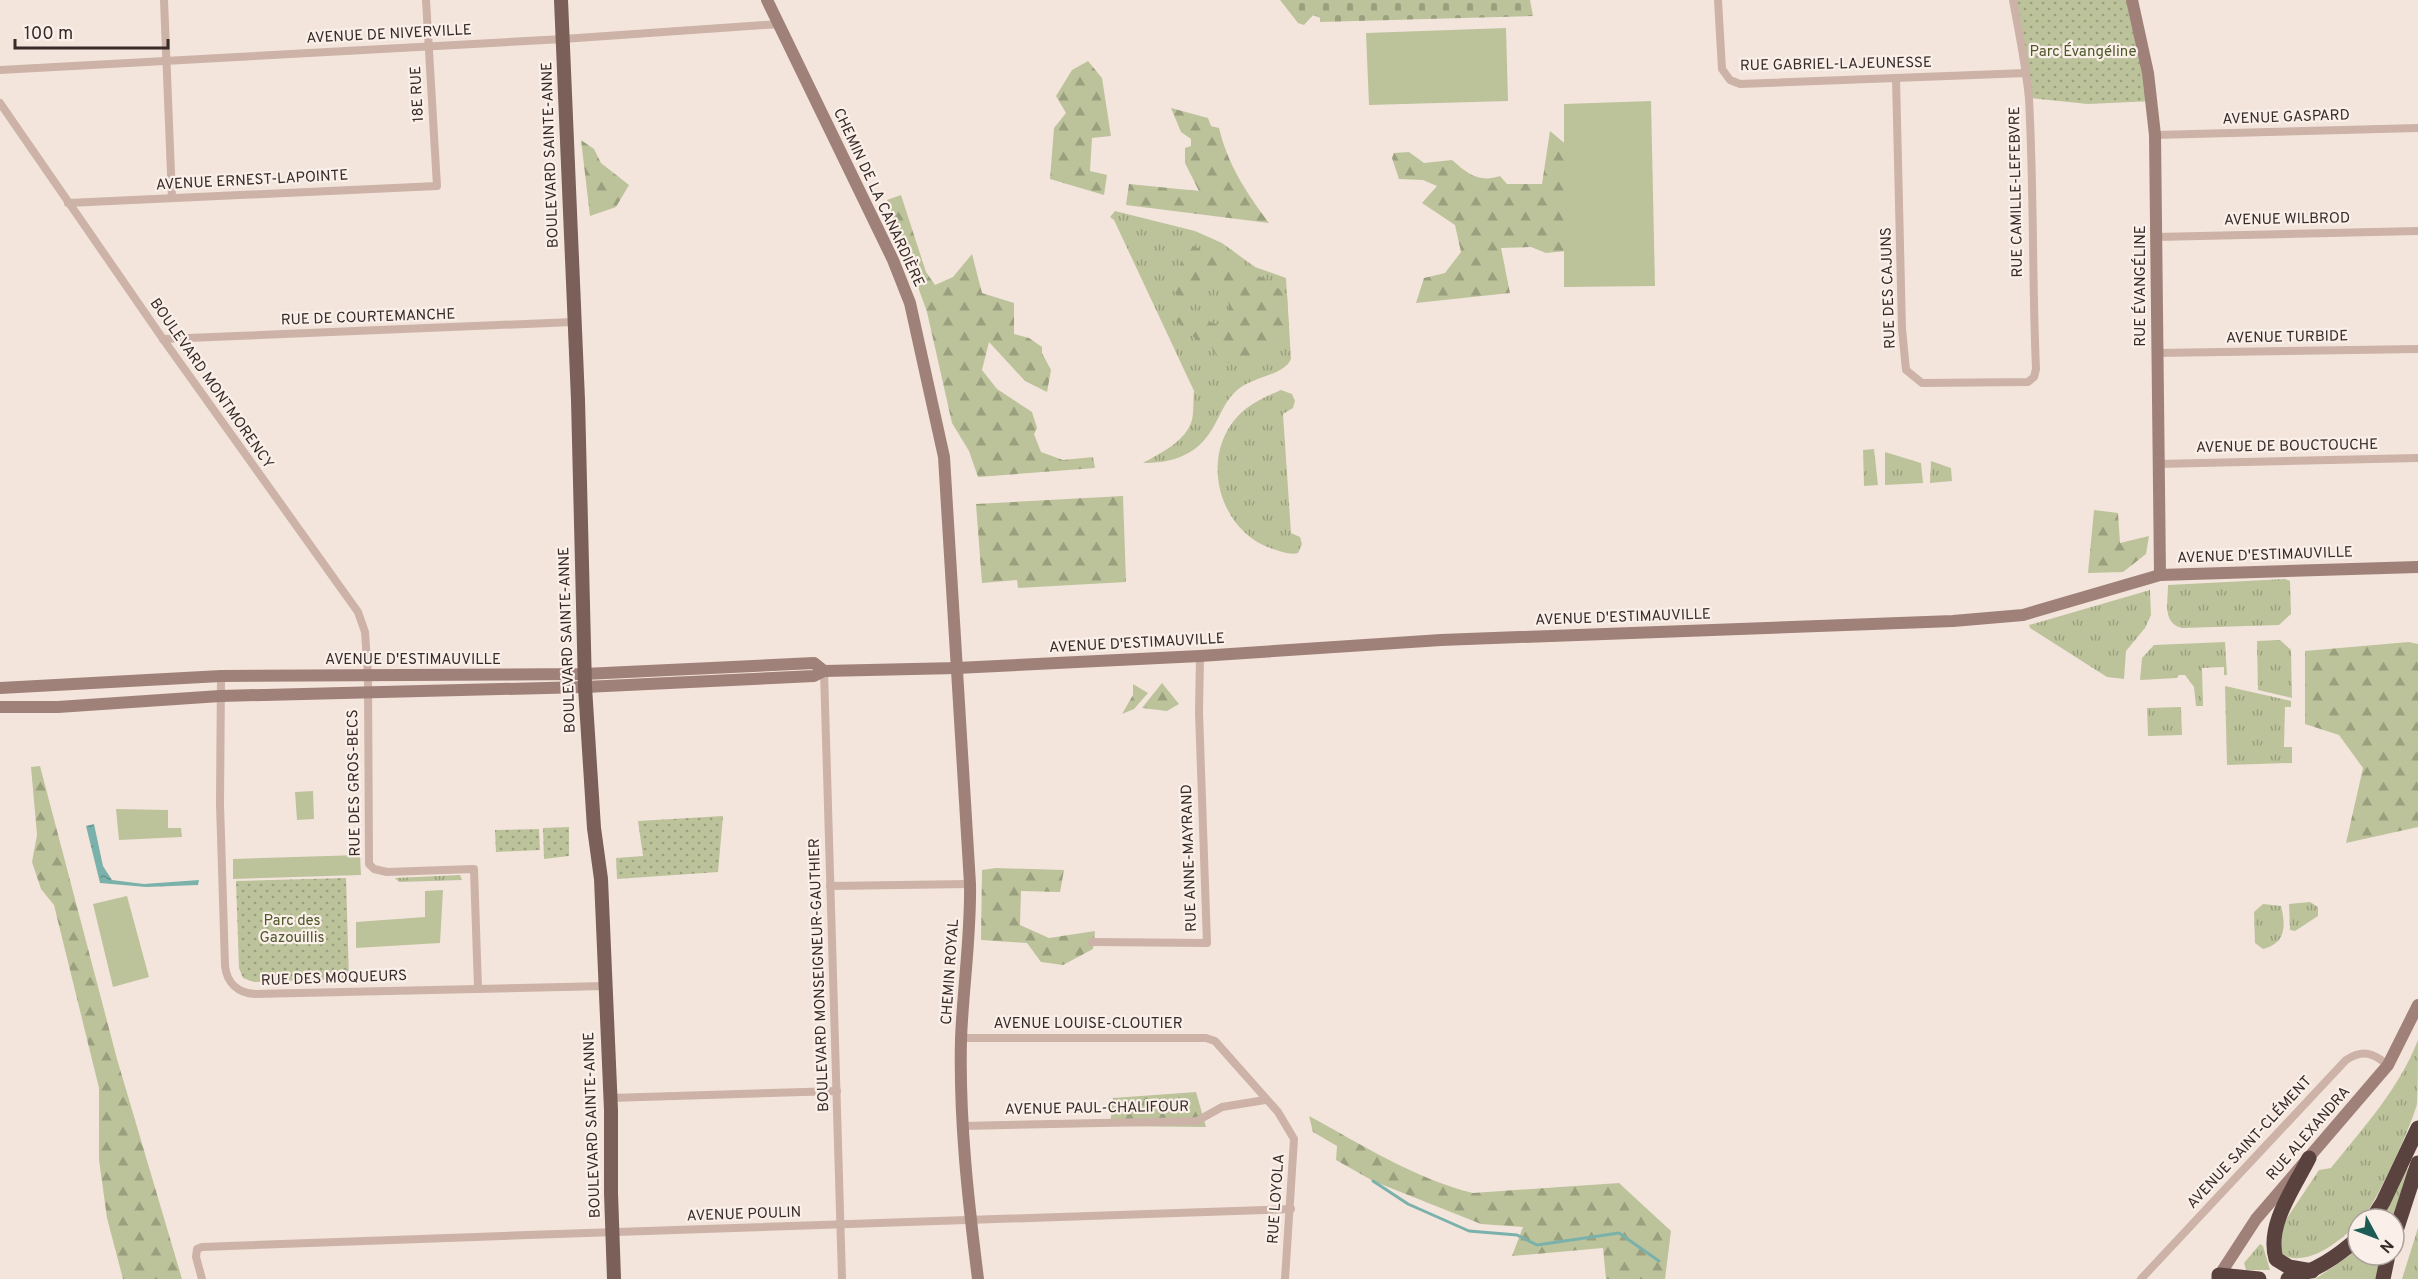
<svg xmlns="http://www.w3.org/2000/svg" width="2418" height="1279" font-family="Overpass,sans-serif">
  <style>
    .grass { fill: url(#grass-tufts) }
    .forest { fill: url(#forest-firs) }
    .cemetery { fill: url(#cemetery-stones) }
    .park { fill: url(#park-dots) }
    .garden { fill: #bcc39b }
    .water { fill: url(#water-ripples) }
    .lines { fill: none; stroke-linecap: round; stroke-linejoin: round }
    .stream { stroke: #7ab2ab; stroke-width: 3 }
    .street { stroke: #ccb2a7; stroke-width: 8 }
    .secondary { stroke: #a08179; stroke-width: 12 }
    .primary { stroke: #7b5f59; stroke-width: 14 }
    .highway { stroke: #5a433f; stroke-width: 15 }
    .labels { text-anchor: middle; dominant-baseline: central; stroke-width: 4.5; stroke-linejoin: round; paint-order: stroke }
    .street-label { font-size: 15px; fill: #382b28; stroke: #faf0e9 }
    .park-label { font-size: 15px; fill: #4e582b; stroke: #faf0e9 }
  </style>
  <defs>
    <pattern id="grass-tufts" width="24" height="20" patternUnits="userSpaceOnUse" patternTransform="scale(1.5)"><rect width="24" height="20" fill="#bcc39b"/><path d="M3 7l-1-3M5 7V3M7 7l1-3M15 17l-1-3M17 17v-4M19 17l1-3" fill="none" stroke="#9a9f7e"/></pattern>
    <pattern id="forest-firs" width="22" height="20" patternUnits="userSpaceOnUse" patternTransform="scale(1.5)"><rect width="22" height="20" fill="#bcc39b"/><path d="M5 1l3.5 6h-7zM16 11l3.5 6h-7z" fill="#9a9f7e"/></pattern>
    <pattern id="cemetery-stones" width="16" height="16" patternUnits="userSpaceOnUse" patternTransform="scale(1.5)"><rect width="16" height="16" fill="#bcc39b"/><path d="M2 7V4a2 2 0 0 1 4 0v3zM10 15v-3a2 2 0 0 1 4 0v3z" fill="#9a9f7e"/></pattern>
    <pattern id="park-dots" width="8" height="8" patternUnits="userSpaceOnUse" patternTransform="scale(1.5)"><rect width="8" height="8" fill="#bcc39b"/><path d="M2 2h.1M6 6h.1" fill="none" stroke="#9a9f7e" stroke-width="1.8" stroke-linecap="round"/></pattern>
    <pattern id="water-ripples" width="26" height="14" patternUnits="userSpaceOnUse" patternTransform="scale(1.5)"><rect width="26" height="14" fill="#7ab2ab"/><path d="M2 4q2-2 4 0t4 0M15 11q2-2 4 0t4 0" fill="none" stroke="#65918b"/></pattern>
  </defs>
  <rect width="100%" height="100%" fill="#f3e5dc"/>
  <g class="grass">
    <path d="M1115,211L1195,231L1222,243L1255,267L1286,278L1291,359C1284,376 1252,376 1236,391C1223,403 1219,420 1209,434C1193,457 1169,463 1143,463C1161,453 1186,441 1192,420C1194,411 1193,400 1194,391L1114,220L1110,217Z"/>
    <path d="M1281,390L1292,394L1295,401L1293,408L1283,414L1291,533L1300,537L1302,544L1298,553C1290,555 1283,552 1276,550C1220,535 1198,458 1238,416C1250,403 1265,397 1281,390Z"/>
    <path d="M1874,449L1878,485L1864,486L1863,450Z"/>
    <path d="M1885,452L1921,463L1923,483L1885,485Z"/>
    <path d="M1931,461L1951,468L1952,481L1930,483Z"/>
    <path d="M2285,579L2290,581L2291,614L2279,625L2182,628C2162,623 2168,602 2168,585Z"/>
    <path d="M2150,590L2151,615L2145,628L2126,651L2124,679L2107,677L2030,628L2029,625Z"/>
    <path d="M2280,640L2291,650L2292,698L2258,690L2257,641Z"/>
    <path d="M2225,642L2227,675H2224V667L2202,668L2203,706H2196L2194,687L2185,675H2179L2177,678L2140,680L2142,658L2154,645Z"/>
    <path d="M2225,686L2291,701V707H2285L2284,747H2292V763L2227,765Z"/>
    <path d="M2181,707L2182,735L2148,736L2147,708Z"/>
    <path d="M460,875L462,880L399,882L395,878Z"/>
    <path d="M2310,902L2318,907V916L2295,931L2290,930L2289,904Z"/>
    <path d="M2263,904L2281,906C2286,926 2286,943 2263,949L2255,943L2254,912Z"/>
    <path d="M2418,1040C2418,1059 2418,1086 2417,1104C2412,1124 2377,1202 2364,1216C2349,1234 2308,1272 2280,1253L2279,1230L2319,1170L2331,1168C2363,1128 2399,1089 2418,1040Z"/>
    <path d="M2409,1168L2394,1219H2378L2404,1170Z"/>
    <path d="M2418,1228V1279H2402Z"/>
    <path d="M2260,1244L2263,1246L2270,1270H2246L2244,1263Z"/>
    <path d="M2358,1245V1255H2384L2377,1279H2315L2349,1256Z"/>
  </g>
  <g class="forest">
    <path d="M1088,61L1102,78L1111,136L1092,138L1090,171L1107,175L1104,195L1050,179L1054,128L1066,113L1056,96L1072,70Z"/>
    <path d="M1171,108L1208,118L1211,126L1219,128C1228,165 1246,192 1269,223L1126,205L1129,184L1199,191L1185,163V148L1191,146V139L1181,132Z"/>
    <path d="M1550,131L1587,162L1576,250L1546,253L1531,247L1501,248L1510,293L1416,303L1424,278L1445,273L1461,252L1455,225L1422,203L1437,186L1423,180L1399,179L1392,158L1394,153L1409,152L1424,163L1452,160C1468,174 1479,183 1500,176L1507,184H1542Z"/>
    <path d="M581,140L594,149L601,163L629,185L616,207L590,216Z"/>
    <path d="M901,195L926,272L935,285L953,277L972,254L982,293L1014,303V334L1029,338L1042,347V353L1051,370L1047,392L1025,381L989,342L982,370L997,389L1032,412L1037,428L1034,434L1041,452L1063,460L1093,457L1095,468L978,477L969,451L952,423L927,312L887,200Z"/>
    <path d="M1191,245L1263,278L1287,294L1289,331C1264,352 1256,366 1220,362L1208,341L1197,340L1172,317L1198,318L1219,325L1230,319L1227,290L1205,282L1197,290L1178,298L1171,284Z"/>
    <path d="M1123,496L1126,582L1018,588L1017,580L982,583L976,504Z"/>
    <path d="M2094,510L2118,513L2120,543L2149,536L2146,554L2123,572L2088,573Z"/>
    <path d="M2409,642L2418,644V827L2346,843L2363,768L2339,735L2305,724V651Z"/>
    <path d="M1162,683L1179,704L1167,711L1142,708Z"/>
    <path d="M1133,684L1148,693L1134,709L1122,714L1133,695Z"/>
    <path d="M40,766L117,1059L182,1279H123L107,1218L99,1160V1088L54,905L41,889L32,862L37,835L31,767Z"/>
    <path d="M996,868L1064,870L1060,892L1021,891L1020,925L1049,938L1095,931L1093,949L1063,965L1041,962L1027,943L981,940L982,870Z"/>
    <path d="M1196,1092L1206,1127L1110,1126L1113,1098Z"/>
    <path d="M1309,1116C1361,1144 1415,1179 1473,1193L1619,1183L1671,1231L1665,1279H1606L1603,1248L1512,1256L1523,1227L1481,1224L1373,1181L1336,1160L1337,1146L1313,1132Z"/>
  </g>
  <path class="cemetery" d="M1280,0H1530L1533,16L1320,22V18L1313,15L1304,25L1298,23Z"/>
  <g class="park">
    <path d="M2013,0H2132L2153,101L2088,104L2029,98Z"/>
    <path d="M723,816L718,872L617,879L616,858L643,856L638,821Z"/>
    <path d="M569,827V856L544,859L543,828Z"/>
    <path d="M539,829L540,850L496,852L495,830Z"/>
    <path d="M346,878L349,979L254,982L243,978L239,968L236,881Z"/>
  </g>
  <g class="garden">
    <path d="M1506,28L1508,101L1369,105L1366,33Z"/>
    <path d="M1651,101L1655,286L1564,287V104Z"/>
    <path d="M313,791L314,819L297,820L295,792Z"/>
    <path d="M116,809L168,810V828H181L182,837L119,840Z"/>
    <path d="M360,855L361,875L233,879V859Z"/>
    <path d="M443,890L440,943L356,948V922L425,917V891Z"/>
    <path d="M127,896L149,977L113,987L93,904Z"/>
  </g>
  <path class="water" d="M94,824L103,866L112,880L144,884L199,880L198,885L146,887L100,883L86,826Z"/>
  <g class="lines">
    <path class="stream" d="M1373,1181L1408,1204L1469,1231L1517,1235L1537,1245L1619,1233L1659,1261"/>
    <g class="street">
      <path d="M164,0L172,198"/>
      <path d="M1718,0L1722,69L1730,80L1740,84L2026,73"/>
      <path d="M0,70L563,39L780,24"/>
      <path d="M1896,78L1902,329L1906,370L1922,383L2028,382L2034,377L2036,369C2032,279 2034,189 2029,99C2026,66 2019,33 2013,0"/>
      <path d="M0,103L163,339L358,612L365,632L368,676L369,864L374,869L387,872L474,869L478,988"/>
      <path d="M2155,135L2418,128"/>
      <path d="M68,203L437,186L426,0"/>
      <path d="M2156,237L2418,231"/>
      <path d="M163,339L573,322"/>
      <path d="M2156,353L2418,349"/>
      <path d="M2157,464L2418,458"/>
      <path d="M824,671L842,1279"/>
      <path d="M221,676L220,804L225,966C227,983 238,993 255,994L606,986"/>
      <path d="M830,886L970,884"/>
      <path d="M1092,942L1207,943L1199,712L1200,656"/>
      <path d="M961,1038H1206L1215,1041L1278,1112L1294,1139L1285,1279"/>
      <path d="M610,1098L837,1091"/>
      <path d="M961,1126L1197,1121L1222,1107L1265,1100"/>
      <path d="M202,1279L196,1257L197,1249L202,1247C565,1234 928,1219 1291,1209"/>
      <path d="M2141,1279L2346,1060C2363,1049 2373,1053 2388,1065"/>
    </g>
    <g class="secondary">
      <path d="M767,0L893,260L910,303L944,457L970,884C971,936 963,987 961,1039C959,1119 968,1199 978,1279"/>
      <path d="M2132,0L2148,73L2155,135L2160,575"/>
      <path d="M0,688L221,676L584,674L814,663L824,671"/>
      <path d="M0,707H58L220,696L585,687L814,676L824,671L957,668L1200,656L1441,640L1953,621L2023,615L2160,575L2418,567"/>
      <path d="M2217,1279L2256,1219L2388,1065L2418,1005"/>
    </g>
    <path class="primary" d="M561,0L578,400L585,687L594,828L601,879L611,1110V1193L614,1279"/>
    <g class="highway">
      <path d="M2309,1158C2294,1188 2266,1225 2276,1259L2289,1267L2312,1271"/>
      <path d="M2372,1219L2383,1202L2418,1128"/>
      <path d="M2394,1237L2418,1163"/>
      <path d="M2219,1275L2259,1279"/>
      <path d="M2288,1279C2316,1270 2336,1258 2358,1238"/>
      <path d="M2383,1279L2388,1255"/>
    </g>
  </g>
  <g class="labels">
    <g class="street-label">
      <text transform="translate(389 35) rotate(-3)">AVENUE DE NIVERVILLE</text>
      <text transform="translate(1836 65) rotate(-1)">RUE GABRIEL-LAJEUNESSE</text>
      <text transform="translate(418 94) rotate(-93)">18E RUE</text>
      <text transform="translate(2286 118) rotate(-2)">AVENUE GASPARD</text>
      <text transform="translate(551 155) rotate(-92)">BOULEVARD SAINTE-ANNE</text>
      <text transform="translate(252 181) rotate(-3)">AVENUE ERNEST-LAPOINTE</text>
      <text transform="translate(2017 192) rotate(-91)">RUE CAMILLE-LEFEBVRE</text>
      <text transform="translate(878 198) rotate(65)">CHEMIN DE LA CANARDIÈRE</text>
      <text transform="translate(2287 220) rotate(-1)">AVENUE WILBROD</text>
      <text transform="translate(2141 286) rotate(-90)">RUE ÉVANGÉLINE</text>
      <text transform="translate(1889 288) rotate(-92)">RUE DES CAJUNS</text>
      <text transform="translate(368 318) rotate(-2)">RUE DE COURTEMANCHE</text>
      <text transform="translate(2287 338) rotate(-1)">AVENUE TURBIDE</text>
      <text transform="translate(211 384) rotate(55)">BOULEVARD MONTMORENCY</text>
      <text transform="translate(2287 447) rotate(-1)">AVENUE DE BOUCTOUCHE</text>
      <text transform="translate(2265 556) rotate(-2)">AVENUE D'ESTIMAUVILLE</text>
      <text transform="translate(1623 618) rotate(-2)">AVENUE D'ESTIMAUVILLE</text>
      <text transform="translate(568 640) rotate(-92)">BOULEVARD SAINTE-ANNE</text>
      <text transform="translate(1137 644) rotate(-3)">AVENUE D'ESTIMAUVILLE</text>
      <text x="413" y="660">AVENUE D'ESTIMAUVILLE</text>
      <text transform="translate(355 783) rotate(-91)">RUE DES GROS-BECS</text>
      <text transform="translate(1190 858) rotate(-92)">RUE ANNE-MAYRAND</text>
      <text transform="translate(951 972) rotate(-86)">CHEMIN ROYAL</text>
      <text transform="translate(820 975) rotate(-92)">BOULEVARD MONSEIGNEUR-GAUTHIER</text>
      <text transform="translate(334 979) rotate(-2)">RUE DES MOQUEURS</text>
      <text x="1088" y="1024">AVENUE LOUISE-CLOUTIER</text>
      <text transform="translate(1097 1109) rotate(-1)">AVENUE PAUL-CHALIFOUR</text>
      <text transform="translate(593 1125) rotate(-92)">BOULEVARD SAINTE-ANNE</text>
      <text transform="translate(2309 1134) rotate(-49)">RUE ALEXANDRA</text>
      <text transform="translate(2250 1143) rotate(-47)">AVENUE SAINT-CLÉMENT</text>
      <text transform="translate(1277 1199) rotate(-86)">RUE LOYOLA</text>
      <text transform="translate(744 1215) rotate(-2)">AVENUE POULIN</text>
    </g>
    <g class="park-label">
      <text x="2083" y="52">Parc Évangéline</text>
      <text x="292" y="921">Parc des<tspan x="292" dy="17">Gazouillis</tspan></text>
    </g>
  </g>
  <g transform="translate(2376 1237) rotate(131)"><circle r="28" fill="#faf0e9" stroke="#aca19c" stroke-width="1.5"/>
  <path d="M0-4.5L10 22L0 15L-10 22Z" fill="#1c5c55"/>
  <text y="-9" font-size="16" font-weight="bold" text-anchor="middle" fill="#382b28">N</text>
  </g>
  <path d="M15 39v9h153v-9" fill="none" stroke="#382b28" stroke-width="3"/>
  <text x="24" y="39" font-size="18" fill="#382b28" stroke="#faf0e9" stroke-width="4.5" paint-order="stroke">100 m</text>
</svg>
